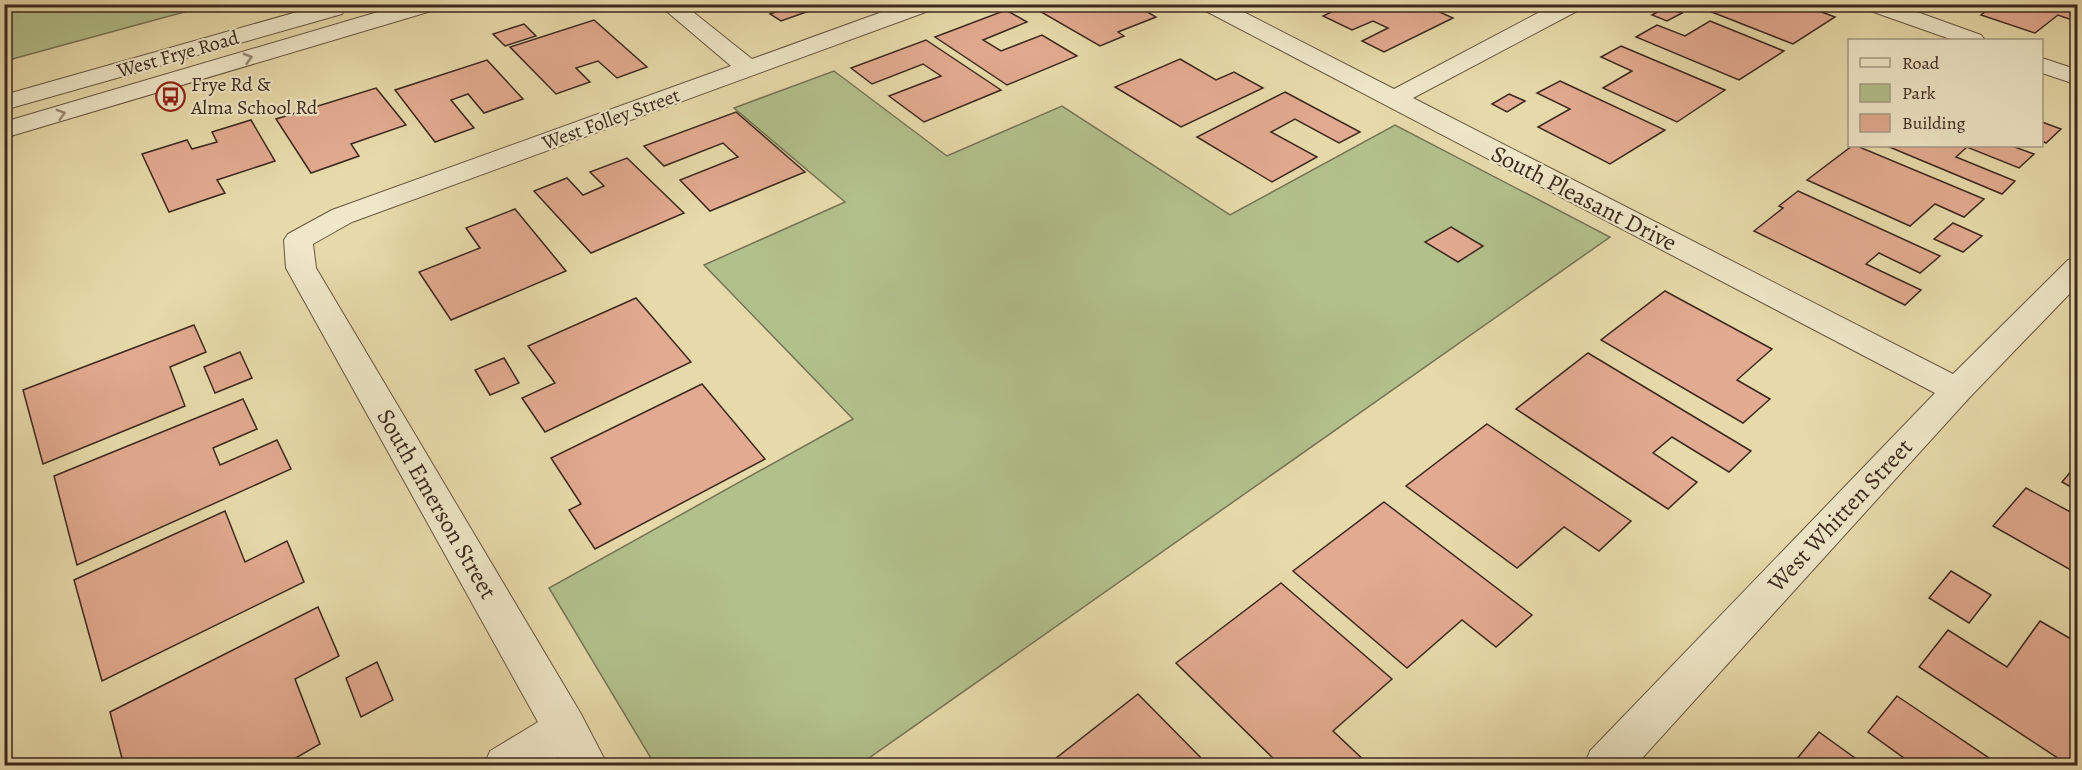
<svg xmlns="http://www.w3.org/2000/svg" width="2082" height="770" font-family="Alegreya,serif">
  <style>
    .green { fill: #b2c08b; stroke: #777454; stroke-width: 1.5 }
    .building { fill: #e2aa90; stroke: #3c291e; stroke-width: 1.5 }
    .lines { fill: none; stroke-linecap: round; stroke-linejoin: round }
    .minor-casing { stroke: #675541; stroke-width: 2 }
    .minor { fill: #efe7c8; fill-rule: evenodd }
    .oneway { stroke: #968873 }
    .labels { text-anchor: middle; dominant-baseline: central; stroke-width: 4.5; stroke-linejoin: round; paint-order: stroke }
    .far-street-label { font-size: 20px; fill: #3c291e; stroke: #efe7c8 }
    .far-poi-label { font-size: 20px; fill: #3c291e; stroke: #efe7c8; text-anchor: start }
    .street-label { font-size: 24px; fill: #3c291e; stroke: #efe7c8 }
  </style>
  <rect width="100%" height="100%" fill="#e7daaa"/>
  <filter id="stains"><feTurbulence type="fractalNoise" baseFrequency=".00333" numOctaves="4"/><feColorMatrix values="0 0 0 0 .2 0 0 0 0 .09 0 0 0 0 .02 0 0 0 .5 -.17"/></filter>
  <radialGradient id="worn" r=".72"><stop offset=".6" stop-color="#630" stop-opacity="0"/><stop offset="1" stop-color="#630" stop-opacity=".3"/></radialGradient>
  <g class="green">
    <path d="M31,5L210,4V5L5,61V11Z"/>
    <path d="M834,71L947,156L1062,106L1230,215L1395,125L1610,237L859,765H655L549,588L853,419L704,265L845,202L734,108Z"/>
  </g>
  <g class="building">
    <path d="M797,4L809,11L781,21L770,14Z"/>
    <path d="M1134,4L1156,17L1118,32L1124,36L1100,46L1029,5Z"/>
    <path d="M1348,4H1422L1453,18L1384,52L1362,41L1388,28L1373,21L1352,30L1323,16Z"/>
    <path d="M1800,4L1835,17L1793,44L1694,5Z"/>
    <path d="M1995,4H2078V22L2058,15L2035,33L1981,15Z"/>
    <path d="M1666,7L1682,13L1667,21L1652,15Z"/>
    <path d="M1006,10L1027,22L983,40L1001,51L1042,35L1077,56L1007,85L935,37Z"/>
    <path d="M594,20L647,67L617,78L598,61L576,68L590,82L556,94L510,47Z"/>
    <path d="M1710,21L1784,51L1739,80L1636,37L1657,25L1685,36Z"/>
    <path d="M524,24L536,36L505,46L493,34Z"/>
    <path d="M926,40L1001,90L924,122L889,96L941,76L923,64L872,84L851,68Z"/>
    <path d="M1621,46L1725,90L1677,122L1603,88L1632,71L1601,57Z"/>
    <path d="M1180,59L1216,80L1234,72L1263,88L1181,127L1115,87Z"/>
    <path d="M487,60L523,99L484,113L468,94L451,100L474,128L435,142L395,90Z"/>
    <path d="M1560,81L1665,130L1610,164L1538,127L1570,109L1537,93Z"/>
    <path d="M376,88L406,125L351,144L359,156L311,173L276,119Z"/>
    <path d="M1285,92L1360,132L1339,143L1295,119L1271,132L1317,157L1272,182L1197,137Z"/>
    <path d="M1509,94L1525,101L1507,112L1492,104Z"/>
    <path d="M736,112L805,172L710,211L680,180L738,157L723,143L664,166L644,146Z"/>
    <path d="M251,120L275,161L217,180L225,193L169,212L142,154L187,140L192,149L217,142L212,132Z"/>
    <path d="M2042,122L2061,129L2046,143L2042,141Z"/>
    <path d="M1852,146H1857L1984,199L1964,217L1935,204L1910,226L1807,180Z"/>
    <path d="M1887,146H2012L2034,154L2019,168L1967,147L1956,157L2015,181L2002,194Z"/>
    <path d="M627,158L684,213L591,253L534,191L567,178L583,195L604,186L590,172Z"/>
    <path d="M1798,191L1940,256L1920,273L1879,253L1866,264L1921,290L1905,305L1754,231L1783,208L1779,206Z"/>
    <path d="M515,209L566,271L451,320L419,272L480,248L466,228Z"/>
    <path d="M1953,223L1982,236L1963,252L1934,239Z"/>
    <path d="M1451,227L1483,246L1458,262L1425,242Z"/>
    <path d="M1665,291L1772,349L1737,380L1770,399L1743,423L1601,340Z"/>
    <path d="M636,298L691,362L545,432L522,398L555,383L528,346Z"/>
    <path d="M194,325L206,352L170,367L185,406L43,464L23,390Z"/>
    <path d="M240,352L252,378L215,393L204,367Z"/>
    <path d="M1588,353L1751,451L1729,472L1672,437L1653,453L1697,482L1668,509L1516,409Z"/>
    <path d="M504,358L519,383L490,395L475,370Z"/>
    <path d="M702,384L765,459L595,549L569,510L581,504L551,458Z"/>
    <path d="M243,399L257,429L213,448L220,465L277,440L291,469L77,565L54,476Z"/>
    <path d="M1487,424L1631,521L1599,551L1564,527L1517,568L1406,486Z"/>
    <path d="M2078,463V491L2062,482Z"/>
    <path d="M2026,488L2078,516V574L1993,526Z"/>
    <path d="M1384,502L1532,615L1496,647L1462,620L1407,668L1293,571Z"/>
    <path d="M225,511L245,562L287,541L304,582L102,681L74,580Z"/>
    <path d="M1951,571L1991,595L1969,623L1929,598Z"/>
    <path d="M1281,583L1392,679L1333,731L1368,764L1366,766H1281L1176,663Z"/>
    <path d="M318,607L339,656L295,679L320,744L282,766H124L110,712Z"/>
    <path d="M2040,621L2078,643V766H2070L1919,667L1948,630L2007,667Z"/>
    <path d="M377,662L393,700L361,717L346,678Z"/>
    <path d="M1138,694L1207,764L1046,766Z"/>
    <path d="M1897,696L2001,766H1915L1868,732Z"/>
    <path d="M1819,732L1866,766H1791Z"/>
  </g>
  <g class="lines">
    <defs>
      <g id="minor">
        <path d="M325,4H342L345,9L342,14L4,110V95Z"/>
        <path d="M405,4H441L438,9L4,138V122Z"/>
        <path d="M658,4H683L752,59L904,4H937L934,9L352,222L313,244L316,268L581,714L608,766H562L558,757L545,766H484L490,751L538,722L286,268L284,240L288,234L332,210L731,66Z"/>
        <path d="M1199,4H1228L1394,89L1555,4H1584L1581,9L1413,98L1953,374L2068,260L2078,258V285L1969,398L1635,766H1584L1590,751L1935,393L1202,9Z"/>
        <path d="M1862,4H1895L1981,35L1985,40H1953L1865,9Z"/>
        <path d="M2042,58L2078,70V85L2042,73Z"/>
      </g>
    </defs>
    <use href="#minor" class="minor-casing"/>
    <use href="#minor" class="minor"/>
  </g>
  <defs><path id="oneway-chevron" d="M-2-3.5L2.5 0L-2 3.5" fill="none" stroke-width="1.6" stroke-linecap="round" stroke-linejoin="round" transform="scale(1.5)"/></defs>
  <g class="oneway">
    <use href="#oneway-chevron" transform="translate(248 58) rotate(-16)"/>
    <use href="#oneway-chevron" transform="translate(61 114) rotate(-16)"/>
  </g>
  <defs>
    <symbol id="bus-ring" viewBox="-11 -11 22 22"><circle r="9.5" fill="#efe7c8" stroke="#8f2418" stroke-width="1.5"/><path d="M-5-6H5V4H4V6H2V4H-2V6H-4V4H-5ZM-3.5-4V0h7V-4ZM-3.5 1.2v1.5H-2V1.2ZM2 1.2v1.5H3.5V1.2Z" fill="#8f2418"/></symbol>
  </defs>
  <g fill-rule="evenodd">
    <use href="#bus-ring" x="154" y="80" width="33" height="33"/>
  </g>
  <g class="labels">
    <g class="far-street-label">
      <text transform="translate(178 54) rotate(-16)">West Frye Road</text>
      <text transform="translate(611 119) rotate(-20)">West Folley Street</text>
    </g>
    <g class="far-poi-label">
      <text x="191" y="84">Frye Rd &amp;<tspan x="191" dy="23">Alma School Rd</tspan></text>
    </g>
    <g class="street-label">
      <text transform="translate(1584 198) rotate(27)">South Pleasant Drive</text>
      <text transform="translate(437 504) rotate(60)">South Emerson Street</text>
      <text transform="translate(1840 515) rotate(-47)">West Whitten Street</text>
    </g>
  </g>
  <rect width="2082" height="770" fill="none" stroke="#e7daaa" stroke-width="24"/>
  <rect x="6" y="6" width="2070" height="758" fill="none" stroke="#3c291e" stroke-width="3"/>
  <rect x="12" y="12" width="2058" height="746" fill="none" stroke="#3c291e" stroke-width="1.5"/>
  <rect x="1848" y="39" width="195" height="108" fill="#efe7c8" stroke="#a79b84" stroke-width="1.5"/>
  <rect x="1860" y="58" width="30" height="9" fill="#efe7c8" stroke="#a79b84" stroke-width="1.5"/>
  <text x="1902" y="69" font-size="18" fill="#3c291e">Road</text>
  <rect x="1860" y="84" width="30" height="18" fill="#b2c08b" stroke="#a79b84" stroke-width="1.5"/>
  <text x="1902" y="99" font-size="18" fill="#3c291e">Park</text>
  <rect x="1860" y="114" width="30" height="18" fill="#e2aa90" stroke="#a79b84" stroke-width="1.5"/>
  <text x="1902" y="129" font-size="18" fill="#3c291e">Building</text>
  <rect width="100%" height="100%" filter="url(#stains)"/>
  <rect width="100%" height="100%" fill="url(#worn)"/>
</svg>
